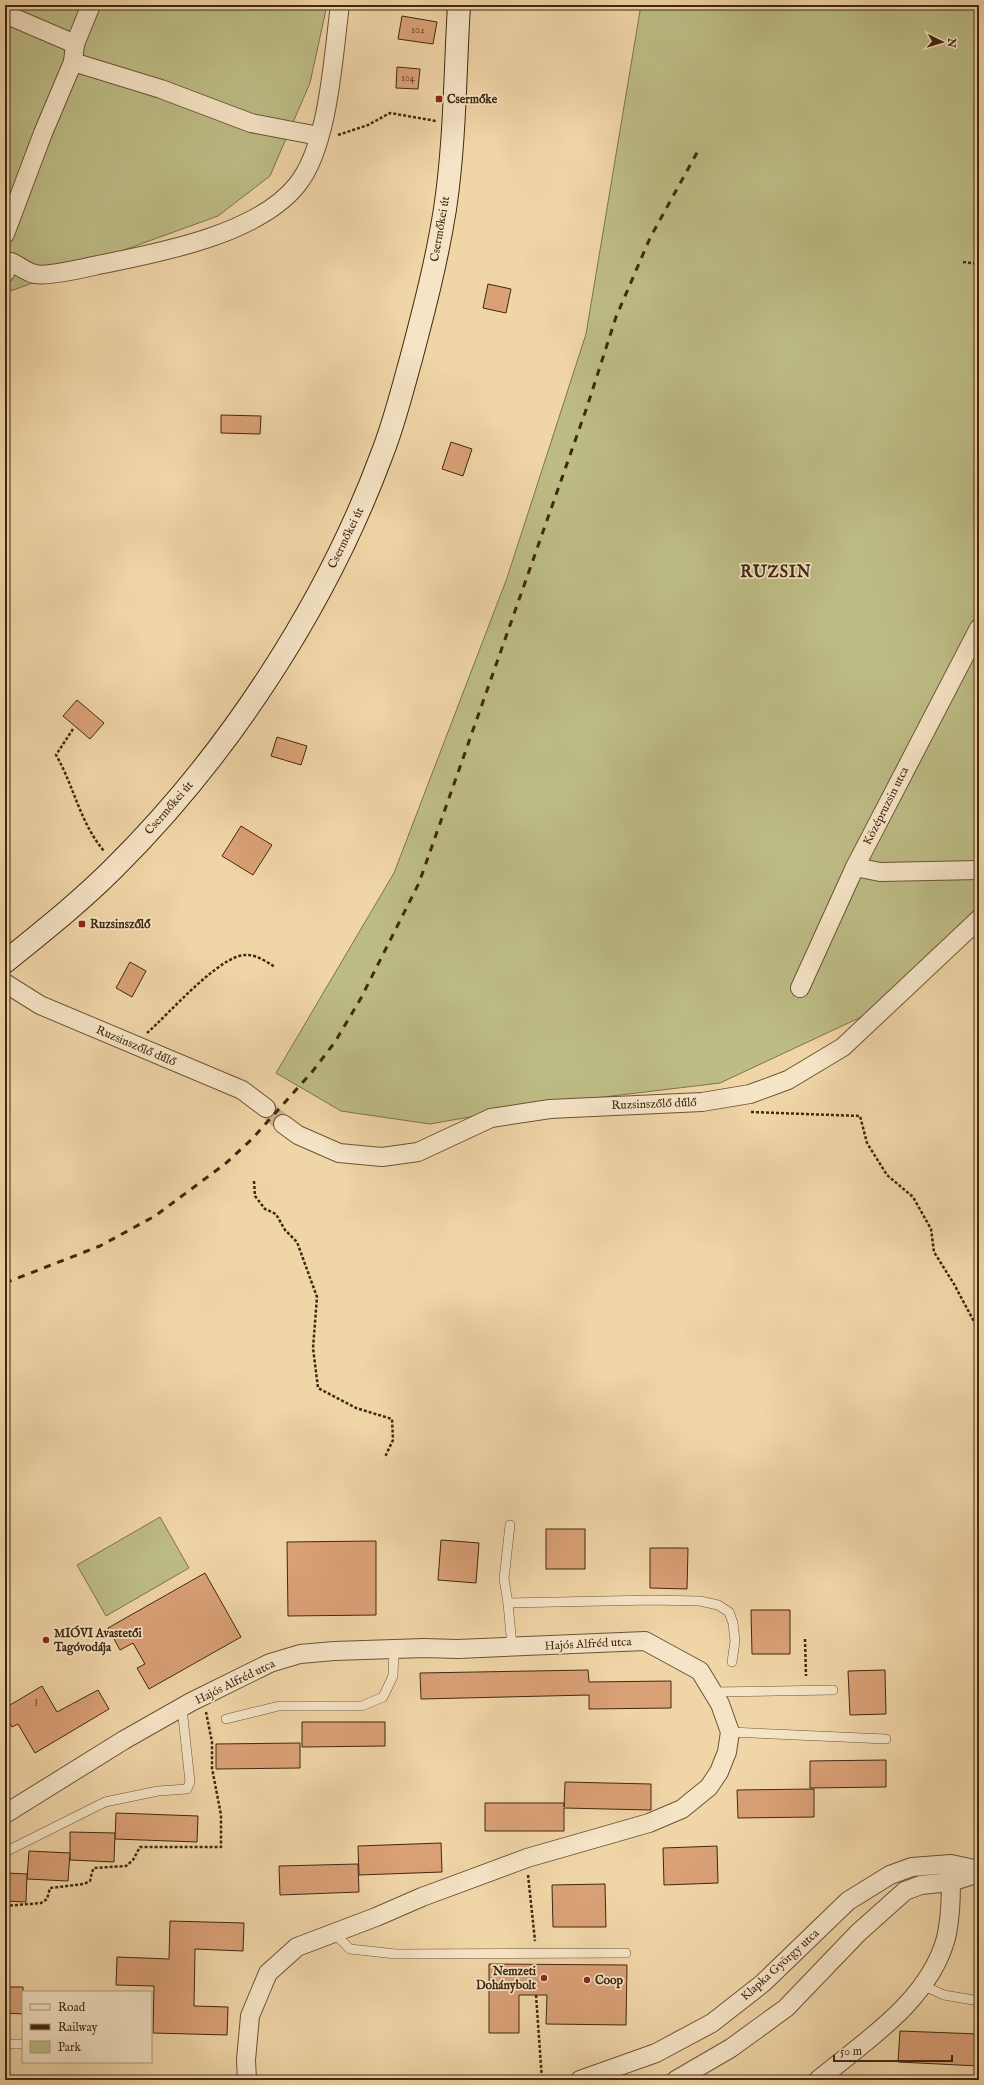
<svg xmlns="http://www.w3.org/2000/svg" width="984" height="2085" font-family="'IM FELL English',serif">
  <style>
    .green { fill: #bdbc85; stroke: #7f724a }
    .building { fill: #daa076; stroke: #412810 }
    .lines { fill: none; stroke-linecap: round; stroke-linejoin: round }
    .minor-tunnel { stroke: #cdb289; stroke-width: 18; stroke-dasharray: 18 9; stroke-linecap: butt }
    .service-casing { stroke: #6d5336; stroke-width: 10 }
    .minor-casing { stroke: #6d5336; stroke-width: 20 }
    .secondary-casing { stroke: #412810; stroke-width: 24 }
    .path { stroke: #412810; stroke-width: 2.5; stroke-dasharray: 3 2; stroke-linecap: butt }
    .service { stroke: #f5e4c6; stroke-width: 9 }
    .minor { stroke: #f5e4c6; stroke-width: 18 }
    .secondary { stroke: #f5e4c6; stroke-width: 22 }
    .rail { stroke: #412810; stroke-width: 3; stroke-dasharray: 7 7; stroke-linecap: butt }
    .poi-dot { fill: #8f2418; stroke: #f5e4c6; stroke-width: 1.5 }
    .labels { text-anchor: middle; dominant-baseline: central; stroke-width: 3.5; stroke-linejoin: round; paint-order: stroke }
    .number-label { font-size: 10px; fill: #67462a }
    .poi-label { font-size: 12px; font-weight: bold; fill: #412810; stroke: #f5e4c6; text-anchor: start }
    .street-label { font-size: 12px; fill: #412810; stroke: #f5e4c6 }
    .district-label { font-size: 16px; font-weight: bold; letter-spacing: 1px; fill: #412810; stroke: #f5e4c6 }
  </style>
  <rect width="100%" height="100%" fill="#f0d5a7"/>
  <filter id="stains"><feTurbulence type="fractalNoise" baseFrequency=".005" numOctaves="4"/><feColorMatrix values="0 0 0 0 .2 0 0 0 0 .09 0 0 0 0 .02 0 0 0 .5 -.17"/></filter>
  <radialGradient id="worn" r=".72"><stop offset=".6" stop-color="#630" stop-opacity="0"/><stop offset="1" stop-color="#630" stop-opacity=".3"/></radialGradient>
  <g class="green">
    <path d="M5,5H327L310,83L270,176L218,216L5,293Z"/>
    <path d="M641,5H979V912L889,1004L720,1083L537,1105L430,1124L341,1111L276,1073L394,873L507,578L586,334Z"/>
    <path d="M160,1517L189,1568L106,1616L77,1565Z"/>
  </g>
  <g class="building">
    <path d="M402,16L437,22L433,44L398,39Z"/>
    <path d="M397,67L420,69L418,89L396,88Z"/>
    <path d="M488,284L511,289L506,313L483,308Z"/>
    <path d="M221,415L261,416L260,434L221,433Z"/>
    <path d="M451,442L472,449L463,476L442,469Z"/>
    <path d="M77,700L104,723L90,739L63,716Z"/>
    <path d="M277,737L307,746L301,765L271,756Z"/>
    <path d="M241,826L272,845L253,875L222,856Z"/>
    <path d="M130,962L146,971L132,997L116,988Z"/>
    <rect x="546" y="1529" width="39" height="40"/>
    <path d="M441,1540L479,1543L476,1583L438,1580Z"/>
    <path d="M376,1541V1615L288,1616L287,1542Z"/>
    <path d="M650,1548H688L687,1589L650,1588Z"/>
    <path d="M205,1573L241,1637L149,1689L137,1668L145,1664L133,1643L120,1650L108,1628Z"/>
    <path d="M751,1610H790V1654H752Z"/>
    <path d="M588,1670L589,1682L671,1681V1708L589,1709V1695L421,1699L420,1673Z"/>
    <path d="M885,1670L886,1714L850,1715L848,1671Z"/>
    <path d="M42,1686L57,1712L98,1690L109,1709L35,1753L18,1724L12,1727L5,1715V1708Z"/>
    <path d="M302,1722H385V1746L302,1747Z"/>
    <path d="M300,1743V1768L216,1769V1744Z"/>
    <path d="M886,1760V1787L810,1788V1761Z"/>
    <path d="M565,1782L651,1784V1810L564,1808V1831H485V1803H564V1807Z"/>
    <path d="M814,1789V1817L738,1818L737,1790Z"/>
    <path d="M116,1813L198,1816L197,1842L115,1839Z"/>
    <path d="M70,1832L115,1833L114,1862L70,1860Z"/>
    <path d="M441,1843L442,1872L359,1875L358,1846Z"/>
    <path d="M717,1846L718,1883L664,1885L663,1848Z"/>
    <path d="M29,1851L70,1853L68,1881L27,1879Z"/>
    <path d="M358,1864L359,1892L280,1895L279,1866Z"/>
    <path d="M5,1873L27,1874L26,1902L5,1901Z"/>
    <path d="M605,1884L606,1927H553L552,1885Z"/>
    <path d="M170,1921L244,1923L243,1951L195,1949L194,2006L228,2007L227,2035L153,2033L154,1986L116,1985L117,1957L169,1959Z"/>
    <path d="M489,1964L627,1965L626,2025L546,2024L547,1995H519V2033H489Z"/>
    <path d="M5,1987H23V2014L5,2013Z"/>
    <path d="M900,2031L979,2034V2066L898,2062Z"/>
  </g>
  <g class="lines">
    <path class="minor-tunnel" d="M266,1108L283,1124"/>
    <defs>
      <g id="service">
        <path d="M510,1525L504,1579L508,1603L512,1646"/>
        <path d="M508,1603L652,1600L700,1601L718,1605L729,1612L733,1623L735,1641L732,1662"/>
        <path d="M712,1692L833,1690"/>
        <path d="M226,1719L279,1706H362L383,1697L393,1676L394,1650"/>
        <path d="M730,1732L886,1739"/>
        <path d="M5,1852L105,1802L158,1791L187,1789L190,1782L182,1708"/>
        <path d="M336,1931L338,1937L350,1949L396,1954L626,1953"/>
        <path d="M922,1985L944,1995L979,2001"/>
        <path d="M5,2044H23"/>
      </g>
      <g id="minor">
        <path d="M5,14L75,44L73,62L161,89L251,123L319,136"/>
        <path d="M75,44L91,5"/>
        <path d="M5,234L43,133L73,62"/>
        <path d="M5,273L11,262C18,265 28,273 35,274C48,277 85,268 98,265C158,253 257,235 297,185C329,146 333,56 340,5"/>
        <path d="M855,867L880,872L979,870"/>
        <path d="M5,983L40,1005L242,1090L266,1108"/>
        <path d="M800,988L855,867L979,628"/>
        <path d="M283,1124L298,1135L339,1153L382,1157L418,1152L491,1118L550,1109L702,1102L750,1094L788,1080L843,1047L979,919"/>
        <path d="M5,1814L124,1740L191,1702L270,1663L300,1654L334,1651L424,1648L458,1649L645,1641L700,1671L720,1704L730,1732L727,1752L719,1772L709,1787L682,1809L649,1823L527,1858L422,1897L376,1917L297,1947L268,1973L250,2016L246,2060L247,2080"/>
        <path d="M580,2080L656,2053L712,2023L763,1983L848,1901L890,1875L912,1867L951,1864L979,1870"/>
        <path d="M676,2080L731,2048L786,2008L858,1933L905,1891L921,1885L951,1882L979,1873"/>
        <path d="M818,2080C865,2041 929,2001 946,1938C951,1916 951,1893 951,1871"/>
      </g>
      <path id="secondary" d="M5,962C42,932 80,902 114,868C228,755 326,605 382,454C394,424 402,391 411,359C424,310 437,260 445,209C455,143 455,72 459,5"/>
    </defs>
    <use href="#service" class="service-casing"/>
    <use href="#minor" class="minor-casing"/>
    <use href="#secondary" class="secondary-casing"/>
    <g class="path">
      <path d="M338,135L368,125L390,113L436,121"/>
      <path d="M963,262L979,264"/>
      <path d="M73,729L56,755C74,786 80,823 104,851"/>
      <path d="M147,1033C168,1015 221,953 247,955C257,955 267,962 275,967"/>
      <path d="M751,1112L860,1116L867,1143L887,1175L913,1197L931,1229L934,1252L954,1284L979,1331"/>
      <path d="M254,1181L255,1196L265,1209L276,1214L285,1230L297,1242L317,1297L313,1348L318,1388L356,1408L392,1419L393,1440L385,1457"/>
      <path d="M805,1639L806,1676"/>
      <path d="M528,1875L535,1941"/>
      <path d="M5,1906L41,1903L47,1899L50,1888L84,1884L90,1881L92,1872L94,1868L126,1866L133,1860L140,1847H221V1815L212,1768V1742L206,1712"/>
      <path d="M536,1995L542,2080"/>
    </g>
    <use href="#service" class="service"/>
    <use href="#minor" class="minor"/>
    <use href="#secondary" class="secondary"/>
    <path class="rail" d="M5,1283L100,1246L155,1216L225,1164L252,1139L312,1072L335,1042L361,998L419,883L587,407L616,317L650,238L699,149"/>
  </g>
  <g class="poi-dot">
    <rect x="435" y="95" width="8" height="8" rx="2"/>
    <rect x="78" y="920" width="8" height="8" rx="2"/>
    <circle cx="46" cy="1640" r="4"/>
    <circle cx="544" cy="1978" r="4"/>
    <circle cx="587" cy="1980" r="4"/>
  </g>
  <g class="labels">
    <g class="number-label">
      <text x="418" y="30">102</text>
      <text x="408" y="78">104</text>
      <text x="36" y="1701">3</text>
    </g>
    <g class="poi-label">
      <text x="447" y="99">Csermőke</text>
      <text x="90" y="924">Ruzsinszőlő</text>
      <text x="54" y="1633">MIÓVI Avastetői<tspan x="54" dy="14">Tagóvodája</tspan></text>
      <text x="536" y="1971" text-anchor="end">Nemzeti<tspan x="536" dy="14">Dohánybolt</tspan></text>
      <text x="595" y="1980">Coop</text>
    </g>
    <g class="street-label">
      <text transform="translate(440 229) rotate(-80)">Csermőkei út</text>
      <text transform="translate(346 538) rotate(-64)">Csermőkei út</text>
      <text transform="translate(886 806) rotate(-63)">Középruzsin utca</text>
      <text transform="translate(169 808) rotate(-49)">Csermőkei út</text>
      <text transform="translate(136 1046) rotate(23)">Ruzsinszőlő dűlő</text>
      <text transform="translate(654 1104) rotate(-2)">Ruzsinszőlő dűlő</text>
      <text transform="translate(588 1644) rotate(-3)">Hajós Alfréd utca</text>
      <text transform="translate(235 1682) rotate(-26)">Hajós Alfréd utca</text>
      <text transform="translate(780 1965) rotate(-42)">Klapka György utca</text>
    </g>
    <g class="district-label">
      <text x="776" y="573">RUZSIN</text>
    </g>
  </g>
  <rect width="984" height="2085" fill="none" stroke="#f0d5a7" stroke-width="20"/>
  <rect x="6" y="6" width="972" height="2073" fill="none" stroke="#412810" stroke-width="2"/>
  <rect x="10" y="10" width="964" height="2065" fill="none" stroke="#412810"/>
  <rect x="22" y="1991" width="130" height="72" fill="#f5e4c6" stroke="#ad997d"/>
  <rect x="30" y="2004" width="20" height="6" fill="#f5e4c6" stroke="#ad997d"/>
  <text x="58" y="2011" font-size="12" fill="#412810">Road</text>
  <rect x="30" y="2024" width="20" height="6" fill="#412810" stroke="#ad997d"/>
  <text x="58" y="2031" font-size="12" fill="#412810">Railway</text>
  <rect x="30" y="2041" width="20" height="12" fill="#bdbc85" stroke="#ad997d"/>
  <text x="58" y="2051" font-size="12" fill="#412810">Park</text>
  <g transform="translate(942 42) rotate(95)" stroke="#f5e4c6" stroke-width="3" paint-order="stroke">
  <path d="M0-3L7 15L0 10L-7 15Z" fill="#412810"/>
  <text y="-6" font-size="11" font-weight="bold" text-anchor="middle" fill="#412810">N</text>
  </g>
  <path d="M834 2055v6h118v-6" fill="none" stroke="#412810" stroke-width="2"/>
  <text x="840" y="2055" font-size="12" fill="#412810" stroke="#f5e4c6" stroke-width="3" paint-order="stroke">50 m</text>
  <rect width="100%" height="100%" filter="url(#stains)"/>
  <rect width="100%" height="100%" fill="url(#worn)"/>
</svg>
